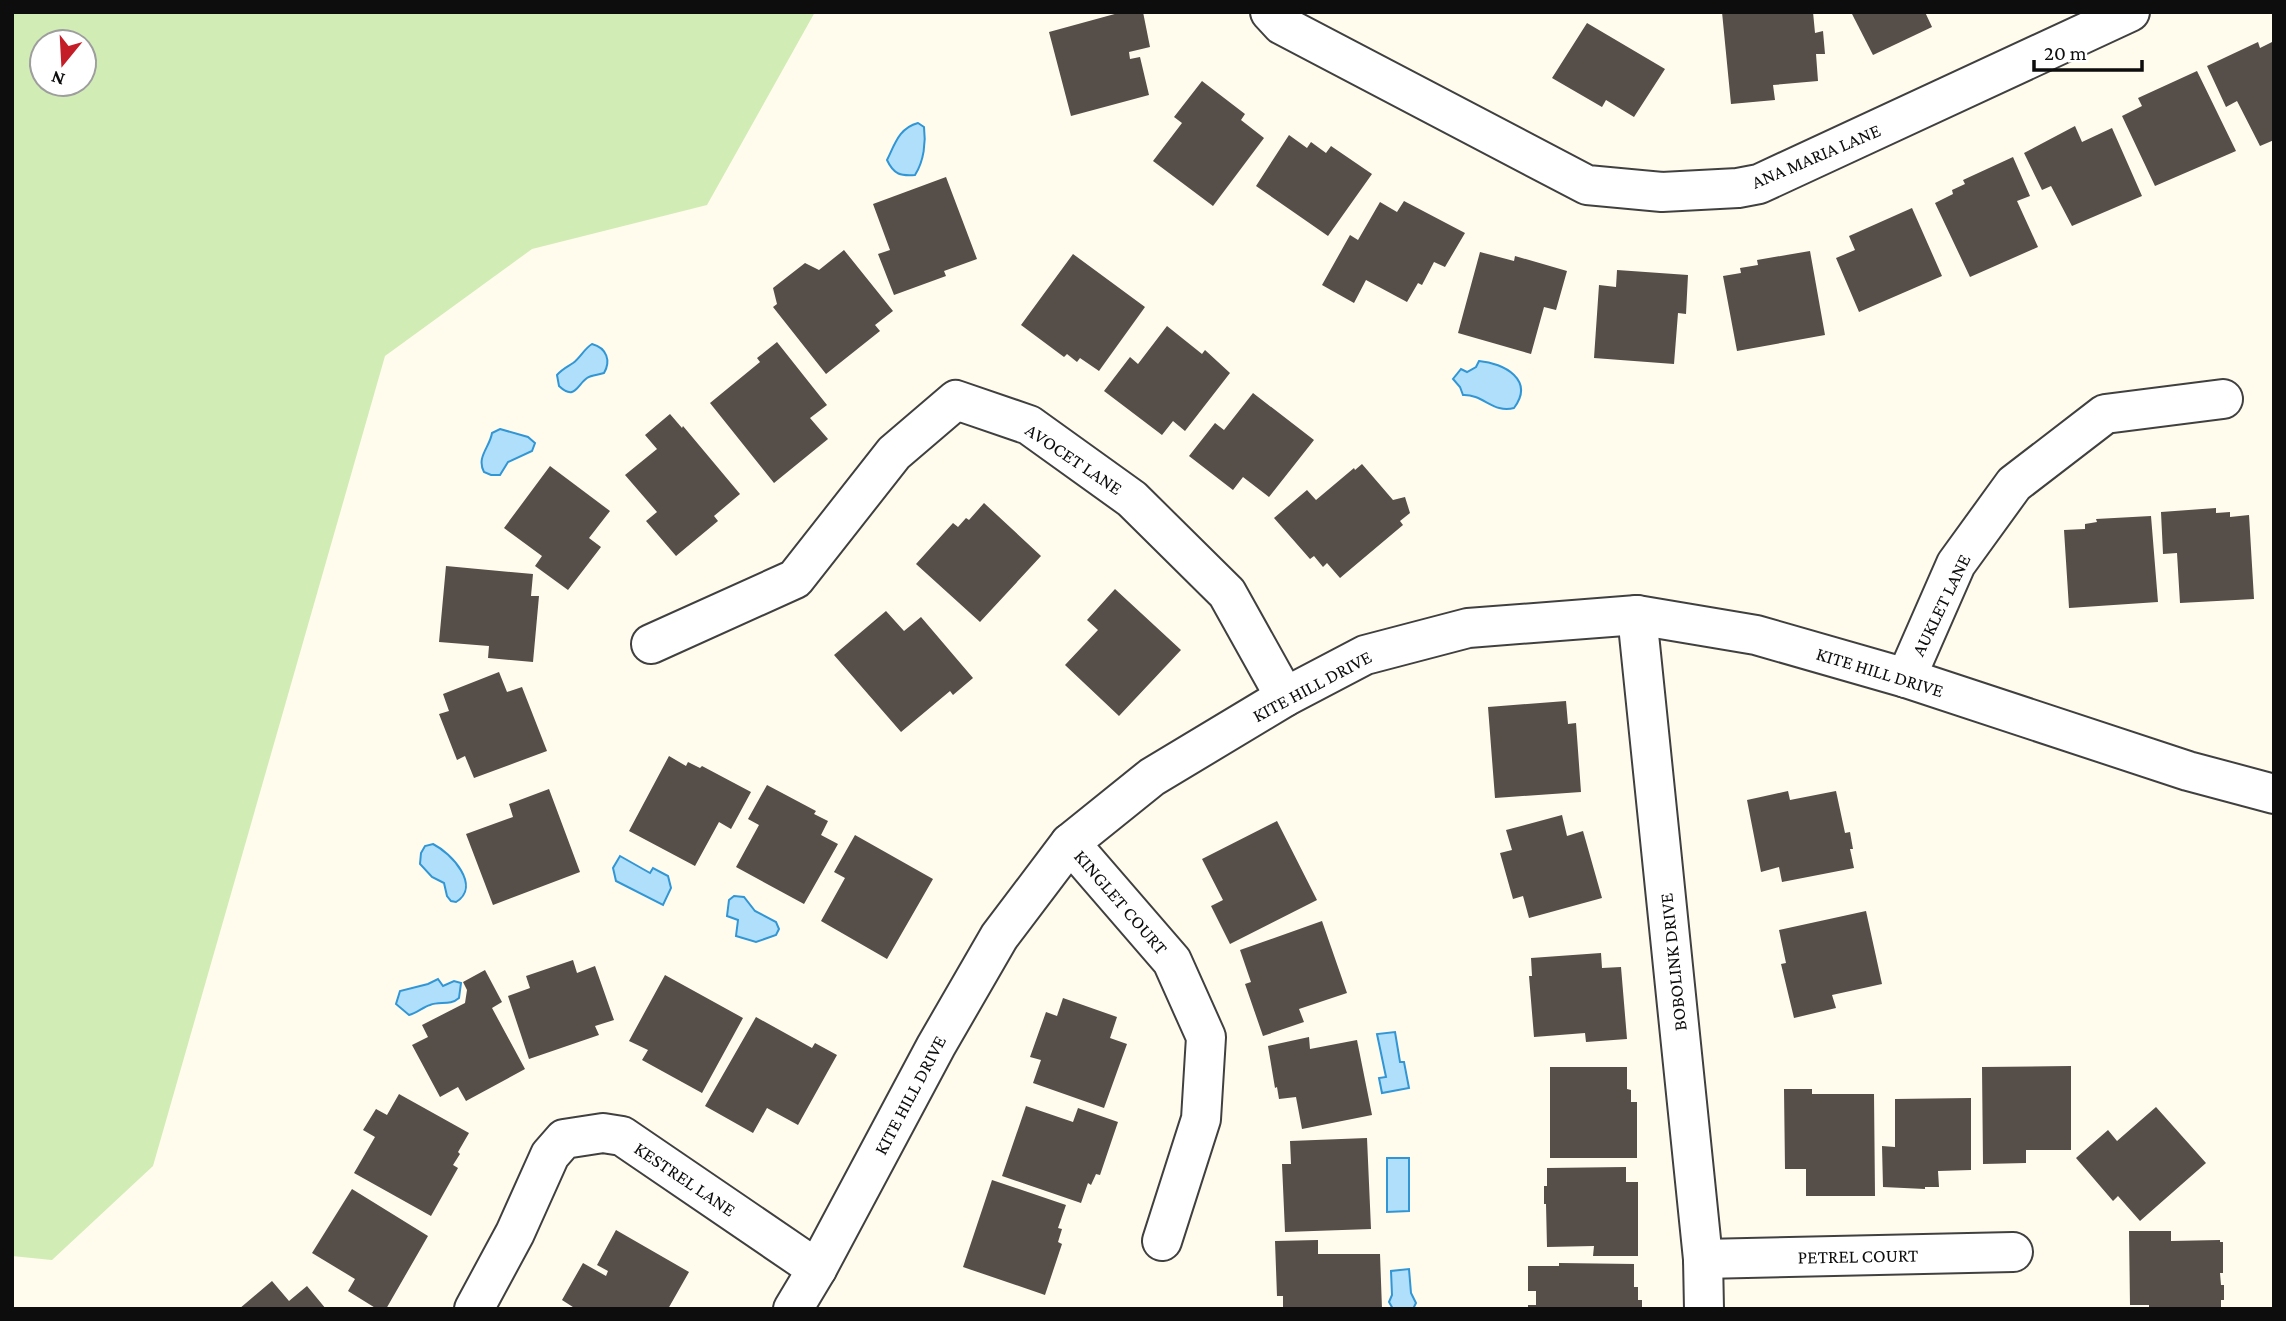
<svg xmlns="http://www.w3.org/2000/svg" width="2286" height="1321" font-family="'Crimson Pro',serif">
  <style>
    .green { fill: #d2ecb5; fill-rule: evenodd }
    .water { fill: #afdffa; stroke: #3196d5; stroke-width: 2 }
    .building { fill: #564e49 }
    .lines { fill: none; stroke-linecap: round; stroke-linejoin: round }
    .minor-casing { stroke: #404040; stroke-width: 42 }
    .minor { stroke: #fff; stroke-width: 38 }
    .labels { text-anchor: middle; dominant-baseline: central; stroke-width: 7; stroke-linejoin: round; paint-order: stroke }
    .street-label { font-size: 19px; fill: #0d0d0d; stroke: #fff }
  </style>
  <rect width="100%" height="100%" fill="#fffbed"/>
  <path class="green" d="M12,12H815L707,205L532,249L385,356L153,1166L52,1260L12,1256ZM42,42H84V84H42Z"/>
  <g class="water">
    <path d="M918,123L924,127C926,142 924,161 915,175C901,176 894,175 887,160C895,144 899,128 918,123Z"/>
    <path d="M592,344C607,348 611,361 604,373C598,375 591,375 587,378C577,385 575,401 559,386L557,375C562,369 567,367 573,363C580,358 584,349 592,344Z"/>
    <path d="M1479,361C1504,363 1535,380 1514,408C1494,414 1483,394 1463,395L1460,387L1453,379L1461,369L1467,372L1476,367Z"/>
    <path d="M500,429L528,437L535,443L532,451L508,462L500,475H491L484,472C476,457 490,447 492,433Z"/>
    <path d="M433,844C451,853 482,886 456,902L451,901L447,896L444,883L432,877L420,864L421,853L425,846Z"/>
    <path d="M620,856L650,873L653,868L668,876L671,888L663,905L616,881L613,868Z"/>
    <path d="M734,896L744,897L755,911L776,922L779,929L776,935L756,942L736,936L738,920L727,916L729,900Z"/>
    <path d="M438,979L443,986L454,981L461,983L459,998C450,1006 440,1001 430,1005C423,1007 417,1013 409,1015L396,1004L400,991L428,984Z"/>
    <path d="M1395,1032L1400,1062H1404L1409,1088L1382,1093L1379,1078L1386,1077L1377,1034Z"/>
    <path d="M1387,1158H1409V1211L1387,1212Z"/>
    <path d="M1409,1269L1411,1293L1416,1303L1413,1309H1393L1389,1302L1392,1295L1391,1271Z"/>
  </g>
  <g class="building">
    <path d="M1122,12H1143L1150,47L1129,52L1130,59L1140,57L1149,95L1071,116L1049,32Z"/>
    <path d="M1722,12H1813L1815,33L1823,31L1825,54H1816L1818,81L1773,85L1775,100L1731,104Z"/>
    <path d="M1851,12H1925L1932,27L1873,55Z"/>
    <path d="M1587,23L1665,69L1634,117L1606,100L1602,107L1552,78Z"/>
    <path d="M2274,41V140L2260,146L2237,101L2226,107L2207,66L2258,42L2260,48Z"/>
    <path d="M2197,71L2236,151L2155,186L2122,116L2142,106L2138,98Z"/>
    <path d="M1202,81L1245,114L1241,120L1264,138L1213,206L1153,161L1182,123L1174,117Z"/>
    <path d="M2075,126L2082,142L2112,128L2142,196L2072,226L2051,186L2042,190L2024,153Z"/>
    <path d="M1289,135L1307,148L1311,142L1326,153L1331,146L1372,174L1328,236L1256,186Z"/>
    <path d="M2013,157L2030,196L2017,201L2038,247L1970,277L1935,203L1953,194L1952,190L1965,184L1963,180Z"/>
    <path d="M946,177L977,259L944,271L946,276L894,295L878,254L890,250L873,204Z"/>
    <path d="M1404,201L1465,233L1445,267L1434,262L1422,285L1418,283L1407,302L1366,280L1354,303L1322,285L1350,235L1358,240L1380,202L1397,212Z"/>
    <path d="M1912,208L1942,276L1859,312L1836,258L1855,250L1849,236Z"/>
    <path d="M844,250L893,311L875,325L880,331L826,374L773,307L777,304L773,288L805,263L819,270Z"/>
    <path d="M1810,251L1825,335L1737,351L1723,276L1741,273L1740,268L1758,265L1757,260Z"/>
    <path d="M1480,252L1514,261L1515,256L1567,271L1556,310L1544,307L1531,354L1458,333Z"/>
    <path d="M1073,254L1145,307L1099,371L1080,358L1077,362L1067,354L1064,357L1021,325Z"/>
    <path d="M1617,270L1688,275L1686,314L1678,313L1674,364L1594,358L1599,285L1616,287Z"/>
    <path d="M1167,326L1202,354L1205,350L1230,373L1185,431L1173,421L1162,435L1104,391L1130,357L1138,364Z"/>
    <path d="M777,342L827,405L810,418L828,439L774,483L710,403L760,362L757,358Z"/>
    <path d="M1253,393L1314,440L1269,497L1243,477L1233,490L1189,456L1215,423L1224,430Z"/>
    <path d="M670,414L682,428L683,426L740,494L714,516L718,521L676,556L646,521L657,512L625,475L657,449L645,435Z"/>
    <path d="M1362,464L1393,500L1405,497L1410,513L1400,521L1403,525L1340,578L1327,563L1323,567L1314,556L1310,559L1274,518L1307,490L1316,500L1354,468L1355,470Z"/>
    <path d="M550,466L610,511L589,538L601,547L568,590L535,566L542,556L504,528Z"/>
    <path d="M984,503L1041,556L980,622L916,564L953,523L958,527L966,518L969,520Z"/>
    <path d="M2216,508V513L2230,512V517L2249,515L2254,599L2180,603L2177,553L2163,554L2161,512Z"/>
    <path d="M2151,516L2158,602L2069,608L2064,530L2085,529V524L2097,522L2096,519Z"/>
    <path d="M446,566L533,574L531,596H539L533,662L488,658L489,646L439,642Z"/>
    <path d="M1115,589L1181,650L1119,716L1065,665L1098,630L1087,620Z"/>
    <path d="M886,611L904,631L921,617L973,678L953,695L950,691L901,732L834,655Z"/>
    <path d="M499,672L507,692L522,687L547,751L474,778L465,756L457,760L439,714L449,711L443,694Z"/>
    <path d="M1566,701L1568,724L1576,723L1581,792L1495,798L1488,707Z"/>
    <path d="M669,756L686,766L688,762L700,768L702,766L751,792L731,829L719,822L695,866L629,831Z"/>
    <path d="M767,785L816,811L814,814L828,821L821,835L838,844L804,904L736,867L759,825L748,819Z"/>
    <path d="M549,789L580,872L493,905L466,834L513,817L509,804Z"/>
    <path d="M1788,791L1790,800L1836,791L1845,833L1850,832L1853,849H1850L1854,868L1782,882L1779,867L1761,872L1747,800Z"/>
    <path d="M1562,815L1567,836L1583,831L1602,898L1529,918L1523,896L1513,899L1500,853L1512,850L1506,830Z"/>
    <path d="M1277,821L1317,900L1230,944L1211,906L1223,900L1202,859Z"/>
    <path d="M855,835L933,879L887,959L821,921L845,878L834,872Z"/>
    <path d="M1866,911L1882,984L1832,995L1836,1008L1794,1018L1781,964L1786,963L1779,930Z"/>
    <path d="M1322,921L1347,993L1299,1009L1304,1022L1263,1036L1245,984L1251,982L1240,950Z"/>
    <path d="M1601,953L1602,968L1621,967L1627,1039L1586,1042L1585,1033L1534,1037L1529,976H1532L1531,958Z"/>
    <path d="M573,960L577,973L595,966L614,1020L595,1026L599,1035L529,1059L508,996L530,988L526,976Z"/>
    <path d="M485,970L502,1002L492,1008L525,1069L466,1101L458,1087L440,1097L412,1045L428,1037L422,1025L465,1003L467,990L463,982Z"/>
    <path d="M665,975L743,1018L702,1093L642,1060L648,1050L629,1041Z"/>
    <path d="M1063,998L1117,1017L1110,1038L1127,1044L1104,1108L1033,1083L1041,1060L1030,1057L1046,1012L1057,1016Z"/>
    <path d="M756,1017L812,1048L815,1043L837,1055L798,1125L767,1108L753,1133L705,1106Z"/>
    <path d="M1309,1037L1310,1049L1357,1040L1372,1115L1302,1129L1296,1097L1279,1099L1277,1087L1275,1088L1268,1046Z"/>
    <path d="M2071,1066V1150H2026V1163L1983,1164L1982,1067Z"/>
    <path d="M1550,1067H1627V1089L1631,1090V1102H1637V1158H1550Z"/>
    <path d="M1784,1089H1812V1094H1874L1875,1196H1806V1169H1785Z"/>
    <path d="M399,1094L469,1133L458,1152L460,1154L453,1165L458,1168L431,1216L354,1173L375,1137L363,1130L376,1109L387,1115Z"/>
    <path d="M1971,1098V1170L1938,1171L1939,1187H1925V1189L1883,1187L1882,1146L1895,1147V1099Z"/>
    <path d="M1026,1106L1073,1122L1078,1108L1118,1122L1100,1175L1096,1174L1091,1185L1088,1183L1081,1203L1002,1176Z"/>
    <path d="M2156,1107L2206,1163L2140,1221L2118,1196L2113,1201L2076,1158L2108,1130L2117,1141Z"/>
    <path d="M1367,1138L1371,1229L1285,1232L1282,1164H1291L1290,1141Z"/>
    <path d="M1626,1167V1182H1638V1256H1593L1594,1246L1547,1247L1546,1204H1544V1186H1547V1168Z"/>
    <path d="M992,1180L1066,1205L1058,1228L1062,1229L1058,1242L1062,1244L1045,1295L963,1267Z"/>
    <path d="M352,1189L428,1236L386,1309H377L348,1291L355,1279L312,1253Z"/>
    <path d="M616,1230L689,1272L668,1309H576L562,1300L583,1263L606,1276L608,1271L597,1265Z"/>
    <path d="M2129,1231H2171V1241L2220,1240V1242H2223V1273H2220L2221,1285H2224V1300H2221V1309H2149V1305H2130Z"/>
    <path d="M1318,1240V1254H1380L1382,1309H1283V1296H1277L1275,1241Z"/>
    <path d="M1559,1263L1634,1264V1287H1638V1300H1642V1309H1528V1305H1536V1291H1528V1266H1559Z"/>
    <path d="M272,1281L289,1301L307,1286L326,1309H239Z"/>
  </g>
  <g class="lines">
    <defs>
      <g id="minor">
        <path d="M1270,12L1282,25L1587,185L1662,192L1738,188L1759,184L2130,12"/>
        <path d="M1637,615L1703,1259L1704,1309"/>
        <path d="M651,644L795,579L894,453L956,400L1029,425L1132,499L1227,593L1285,697"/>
        <path d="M1906,678L1956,564L2014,484L2105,414L2223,399"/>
        <path d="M1070,843L1172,961L1206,1037L1201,1119L1162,1241"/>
        <path d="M1703,1259L2013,1252"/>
        <path d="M474,1309L515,1233L550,1155L564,1139L603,1133L622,1136L817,1269"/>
        <path d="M793,1309L817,1269L936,1046L999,937L1070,843L1152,777L1285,697L1365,655L1468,628L1637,615L1756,635L1906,678L2188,771L2274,794"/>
      </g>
    </defs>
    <use href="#minor" class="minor-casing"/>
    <use href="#minor" class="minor"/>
  </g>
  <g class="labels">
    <g class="street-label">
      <text transform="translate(1816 156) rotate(-23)">ANA MARIA LANE</text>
      <text transform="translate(1074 459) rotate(34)">AVOCET LANE</text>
      <text transform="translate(1941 605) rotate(-64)">AUKLET LANE</text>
      <text transform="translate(1880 672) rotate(17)">KITE HILL DRIVE</text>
      <text transform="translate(1312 686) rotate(-28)">KITE HILL DRIVE</text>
      <text transform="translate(1121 902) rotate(49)">KINGLET COURT</text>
      <text transform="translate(1673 962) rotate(-96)">BOBOLINK DRIVE</text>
      <text transform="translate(910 1095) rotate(-62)">KITE HILL DRIVE</text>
      <text transform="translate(685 1179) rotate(34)">KESTREL LANE</text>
      <text transform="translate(1858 1256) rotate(-1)">PETREL COURT</text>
    </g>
  </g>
  <rect width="2286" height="1321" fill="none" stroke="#0d0d0d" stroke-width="28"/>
  <g transform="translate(63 63) rotate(198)"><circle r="33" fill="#ffffff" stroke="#9e9e9e" stroke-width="2"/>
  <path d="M0-5L12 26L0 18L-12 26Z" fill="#c51d27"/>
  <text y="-10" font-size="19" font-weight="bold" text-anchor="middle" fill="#0d0d0d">N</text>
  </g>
  <path d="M2034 60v10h108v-10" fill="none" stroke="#0d0d0d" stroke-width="3.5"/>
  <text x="2044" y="60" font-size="21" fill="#0d0d0d" stroke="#ffffff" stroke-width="5" paint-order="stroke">20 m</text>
</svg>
